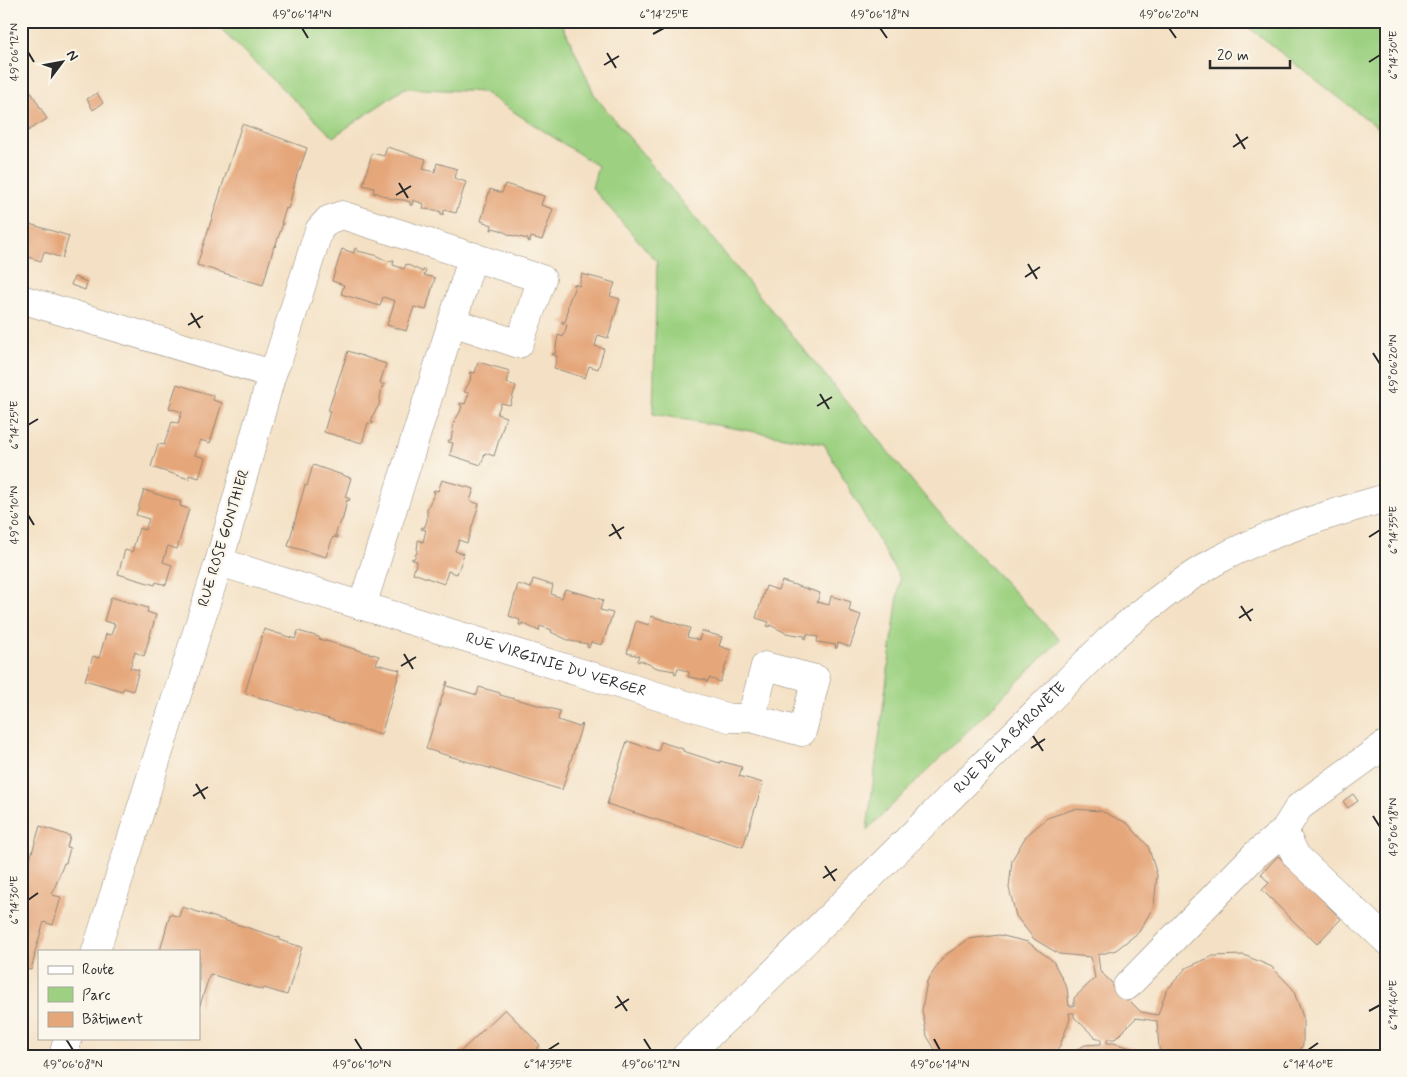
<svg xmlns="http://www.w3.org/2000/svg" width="1407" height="1077" font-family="Mynerve,sans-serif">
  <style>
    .green { fill: #9dd181; stroke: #647e56 }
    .building { fill: #e5a679 }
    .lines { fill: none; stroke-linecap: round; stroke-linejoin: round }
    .minor-casing { stroke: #908678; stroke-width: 29 }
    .minor { stroke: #fff; stroke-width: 28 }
    .ticks { fill: none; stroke: #2b2b2b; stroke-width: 2 }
    .labels { text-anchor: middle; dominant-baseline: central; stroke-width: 5; stroke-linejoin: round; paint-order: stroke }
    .street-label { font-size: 15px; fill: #2b2b2b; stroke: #fbf7ec }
    .neatline { fill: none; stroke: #2b2b2b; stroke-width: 2 }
    .ticks-label { font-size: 12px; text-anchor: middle; fill: #2b2b2b }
  </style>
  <rect width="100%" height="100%" fill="#fbf7ec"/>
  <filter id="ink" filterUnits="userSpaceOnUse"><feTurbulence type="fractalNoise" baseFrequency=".02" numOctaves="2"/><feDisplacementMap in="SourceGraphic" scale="10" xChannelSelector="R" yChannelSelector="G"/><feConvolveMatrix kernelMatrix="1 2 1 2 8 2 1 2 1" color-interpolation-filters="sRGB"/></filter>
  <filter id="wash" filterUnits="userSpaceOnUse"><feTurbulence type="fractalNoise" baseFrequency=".0096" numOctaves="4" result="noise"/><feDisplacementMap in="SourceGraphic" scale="20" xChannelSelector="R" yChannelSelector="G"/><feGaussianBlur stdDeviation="1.12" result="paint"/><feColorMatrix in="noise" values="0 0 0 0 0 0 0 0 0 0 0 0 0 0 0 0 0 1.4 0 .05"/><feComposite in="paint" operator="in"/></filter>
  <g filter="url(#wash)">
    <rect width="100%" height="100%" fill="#f4e1c5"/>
    <g class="green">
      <path d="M210,21H561L595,96L936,510L1060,640L867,830L900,579L824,444L653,414L657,262L592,188L598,166L483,92L405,88L333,137L217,26Z"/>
      <path d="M1240,21H1386V134Z"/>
    </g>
    <g id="blocks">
      <g class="building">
        <path d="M21,75L47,119L21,135Z"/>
        <path d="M97,93L103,103L93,110L87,99Z"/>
        <path d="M242,124L307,148L299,171H298L288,209L286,208L281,223H283L275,247L274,246L263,285L197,265Z"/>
        <path d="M387,147L426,159L423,169L435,172L437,163L457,169L454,178L466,182L456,213L444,210L443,215L441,214V212L435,210L423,209L424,204L413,200L412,205H410V202L404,200L392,199L375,192V194L373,193L374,188L363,185L372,153L384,156Z"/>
        <path d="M21,176L28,179L22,197H21Z"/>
        <path d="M505,184L544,196L541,205L553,209L542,240L531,237L530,242L528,241V239L510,235L500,230L493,228L492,230H491L492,225L481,221L490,189L502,193Z"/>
        <path d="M21,202L29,204L23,222L69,236L62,258L44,252L41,261L21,255Z"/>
        <path d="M355,248L357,249V251L375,255L385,260L392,262V260H394L393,265L404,269L406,264L423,272L424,269L426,270L424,275L435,278L426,310L414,307L406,331L387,325L395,301L383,297L380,306L341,294L344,285L332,281L342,249L354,253Z"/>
        <path d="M582,274L615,283L610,296L620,299L608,338L598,335L595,346L604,349L598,369L589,366L585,378L554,368L557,356L552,355L553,353L555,354L558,335L563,337L567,325L562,323V321L565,322L567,316L568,304L575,286H573L574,284L579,286Z"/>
        <path d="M74,277L87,282L85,290L71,285Z"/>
        <path d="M348,351L386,364L380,383L385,385L384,387L382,386L379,405L373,415L371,422H373V424L368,423L362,443L324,432L330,411H328Z"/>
        <path d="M478,362L510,371L507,383L516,386L510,405L501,403L497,414L506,417L494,456L485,453L481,465L450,455L453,443L448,442L449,440H451L454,422L460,412L462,406L460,405V403L465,404L469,393L464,392L470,381L471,374L469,373L470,372L475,373Z"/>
        <path d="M177,384L214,396L213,400L222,403L210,443L200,440L195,455L205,458L199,478L189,475V479L151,467L158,444L164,445L172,422L178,423L182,412L169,408Z"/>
        <path d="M313,465L351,478L345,497L350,499L349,501L347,500L343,518L337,529L335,536H338V538L333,537L326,557L288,546L305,485L307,486Z"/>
        <path d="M442,480L474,489L470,501L479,504L467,543L459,540L455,551L464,554L457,574L448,571L444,584L413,573L417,561L412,560V558L414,559L417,552L418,540L423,542L426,530L421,529L422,527L424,528L427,521V509L435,492H433L434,490L438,491Z"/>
        <path d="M144,490L181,502L180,506L189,509L177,549L168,546L163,562L172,565L166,585L156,582L155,585L118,574L125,550L132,552L139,528L145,530L149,519L136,515Z"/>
        <path d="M533,579L553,585L551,594L562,598L565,589L603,600L600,610L613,613L602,645L591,642L589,648L587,647L588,644L570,641L551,632L552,630L540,626L539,631L522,623L521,625H519L520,620L509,616L518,584L531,588Z"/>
        <path d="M782,581L820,593L817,602L829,605L831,596L851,602L849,611L861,615L850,647L838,643L837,648H835L836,645L817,642L818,637L807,634L806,639L804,638L805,636L786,633L770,625L769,627L767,626L769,622L756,618L766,586L778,590Z"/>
        <path d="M111,597L148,608L147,612L156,615L144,656L135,652L130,668L139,670L133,691L124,688L122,691L85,680L93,656L99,658L106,634L111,635L115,624L104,621Z"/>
        <path d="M651,616L690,628L687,637L699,640L702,631L722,637L719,646L731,650L720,682L709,678L707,683L706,682V680L688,677L689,672L678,668L676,674L674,673L675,671L657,668L640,660L639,662L637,661L639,656L627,653L636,621L649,625Z"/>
        <path d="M264,629L295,639L298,631L319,637V639L379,656L376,664L400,670L381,735L245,693Z"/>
        <path d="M447,681L448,682L447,686L477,695L479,687L500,693V695L560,711L558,720L579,727L582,724L562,790L426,749Z"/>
        <path d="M627,741L658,751L661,742L683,749V751L720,763V761L742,767L739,776L763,783L743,847L607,804Z"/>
        <path d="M1353,794L1358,801L1348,808L1343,801Z"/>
        <path d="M1074,809L1101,811L1127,823L1148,846L1157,875L1154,906L1139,932L1116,950L1098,955L1100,972H1101L1141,1012L1158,1015L1166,991L1186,968L1213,956L1244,955L1272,967L1293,989L1303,1017V1044L1298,1056H1162L1159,1048L1157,1021L1136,1018L1115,1039H1107V1043H1114L1141,1051L1146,1056H1064L1085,1045L1101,1044V1039H1097L1074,1017V1013H1069L1070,1019L1059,1048L1052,1056H939L927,1036L922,1010L927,981L944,956L969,939L999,935L1028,942L1053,961L1067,988L1069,1006H1074V998L1095,978L1091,957L1059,954L1034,939L1016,916L1009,888L1012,860L1026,836L1047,818Z"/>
        <path d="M40,826L70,836L67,847L70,848L66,863H64L52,895L61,897L53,925L44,922L34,955H35L31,970L25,969L22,980L21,880L25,868L27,869Z"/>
        <path d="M1278,856L1341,919L1317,944L1262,890L1269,883L1261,874Z"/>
        <path d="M182,907L268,934L280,938L279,940L302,947L287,995L264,988L263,990L210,974L199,1008V951H160L170,914L179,917Z"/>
        <path d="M505,1009L540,1045L529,1056H456Z"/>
      </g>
    </g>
  </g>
  <g filter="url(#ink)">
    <use href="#blocks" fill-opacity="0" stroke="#908678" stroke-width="1"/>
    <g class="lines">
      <defs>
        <g id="minor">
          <path d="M21,299L272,374L219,562L96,951"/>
          <path d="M272,374L279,357L319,230L328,220L342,215L542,279L519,344L452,322"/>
          <path id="s1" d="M219,562L729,718H751L802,732L816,679L765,666L751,718"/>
          <path d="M362,606L473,256"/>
          <path d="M1386,744L1299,807L1284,831L1296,856L1386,940"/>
          <path d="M1127,986L1255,855L1284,831"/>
          <path d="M63,1056L68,1038"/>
          <path id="s2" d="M686,1056L753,993L1108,641C1142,611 1178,582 1218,560C1270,532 1329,514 1386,498"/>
        </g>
      </defs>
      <use href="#minor" class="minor-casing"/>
      <use href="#minor" class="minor"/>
    </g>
  </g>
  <path class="ticks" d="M302,28L308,38M880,28L887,38M1169,28L1176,38M653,34L664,28M28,52L34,62M607,53L616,68M1369,62L1380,55M604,65L619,56M1236,134L1245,149M1233,147L1248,137M399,183L408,198M396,195L411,186M1028,264L1037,279M1025,277L1040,267M191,313L200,328M188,325L203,316M1373,353L1380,364M820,394L829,409M817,406L832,397M28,425L38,419M28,515L34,525M612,524L621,539M609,536L624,527M1369,537L1380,530M1241,606L1251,621M1239,618L1253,609M404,654L413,669M401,666L416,657M1033,736L1043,751M1031,748L1045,739M196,784L205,799M193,796L208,787M1373,816L1380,827M825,866L835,881M823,878L837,869M28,900L38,893M617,996L627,1011M615,1008L629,999M1369,1011L1380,1005M66,1039L73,1050M355,1039L362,1050M644,1039L651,1050M934,1039L940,1050M548,1050L559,1043M1308,1050L1318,1043"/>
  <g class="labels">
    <g class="street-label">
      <text transform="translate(224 538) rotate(-73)">RUE ROSE GONTHIER</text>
      <text stroke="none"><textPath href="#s1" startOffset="352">RUE VIRGINIE DU VERGER</textPath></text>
      <text stroke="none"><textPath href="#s2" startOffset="454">RUE DE LA BARONÈTE</textPath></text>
    </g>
  </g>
  <rect width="1407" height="1077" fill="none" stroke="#fbf7ec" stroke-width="55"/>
  <rect x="38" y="950" width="162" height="90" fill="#fbf7ec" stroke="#a8a59f"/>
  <rect x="48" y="966" width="25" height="8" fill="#ffffff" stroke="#a8a59f"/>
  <text x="82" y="974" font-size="15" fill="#2b2b2b">Route</text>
  <rect x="48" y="987" width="25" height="15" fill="#9dd181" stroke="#a8a59f"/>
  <text x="82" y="1000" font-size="15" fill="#2b2b2b">Parc</text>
  <rect x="48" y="1012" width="25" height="15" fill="#e5a679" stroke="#a8a59f"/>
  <text x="82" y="1024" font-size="15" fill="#2b2b2b">Bâtiment</text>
  <g transform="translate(62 62) rotate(58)" stroke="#fbf7ec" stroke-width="4" paint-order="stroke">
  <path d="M0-4L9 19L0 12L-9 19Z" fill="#2b2b2b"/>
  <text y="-8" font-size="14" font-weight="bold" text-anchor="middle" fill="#2b2b2b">N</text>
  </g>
  <path d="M1210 60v8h80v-8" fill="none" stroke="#2b2b2b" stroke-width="2.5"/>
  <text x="1217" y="60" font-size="15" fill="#2b2b2b" stroke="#fbf7ec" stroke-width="4" paint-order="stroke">20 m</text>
  <rect x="28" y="28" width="1352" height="1022" class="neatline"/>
  <g class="ticks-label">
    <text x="302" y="18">49°06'14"N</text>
    <text x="664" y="18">6°14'25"E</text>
    <text x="880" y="18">49°06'18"N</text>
    <text x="1169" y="18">49°06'20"N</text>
    <text transform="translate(14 52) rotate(-90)" y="4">49°06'12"N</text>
    <text transform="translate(1393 55) rotate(-90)" y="4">6°14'30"E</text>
    <text transform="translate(1393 364) rotate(-90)" y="4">49°06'20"N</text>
    <text transform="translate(14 425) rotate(-90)" y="4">6°14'25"E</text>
    <text transform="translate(14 515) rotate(-90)" y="4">49°06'10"N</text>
    <text transform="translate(1393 530) rotate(-90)" y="4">6°14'35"E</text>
    <text transform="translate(1393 827) rotate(-90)" y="4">49°06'18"N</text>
    <text transform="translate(14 900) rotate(-90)" y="4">6°14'30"E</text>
    <text transform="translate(1393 1005) rotate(-90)" y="4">6°14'40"E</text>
    <text x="73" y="1068">49°06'08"N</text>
    <text x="362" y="1068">49°06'10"N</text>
    <text x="548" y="1068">6°14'35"E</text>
    <text x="651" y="1068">49°06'12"N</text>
    <text x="940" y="1068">49°06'14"N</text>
    <text x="1308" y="1068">6°14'40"E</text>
  </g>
</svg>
